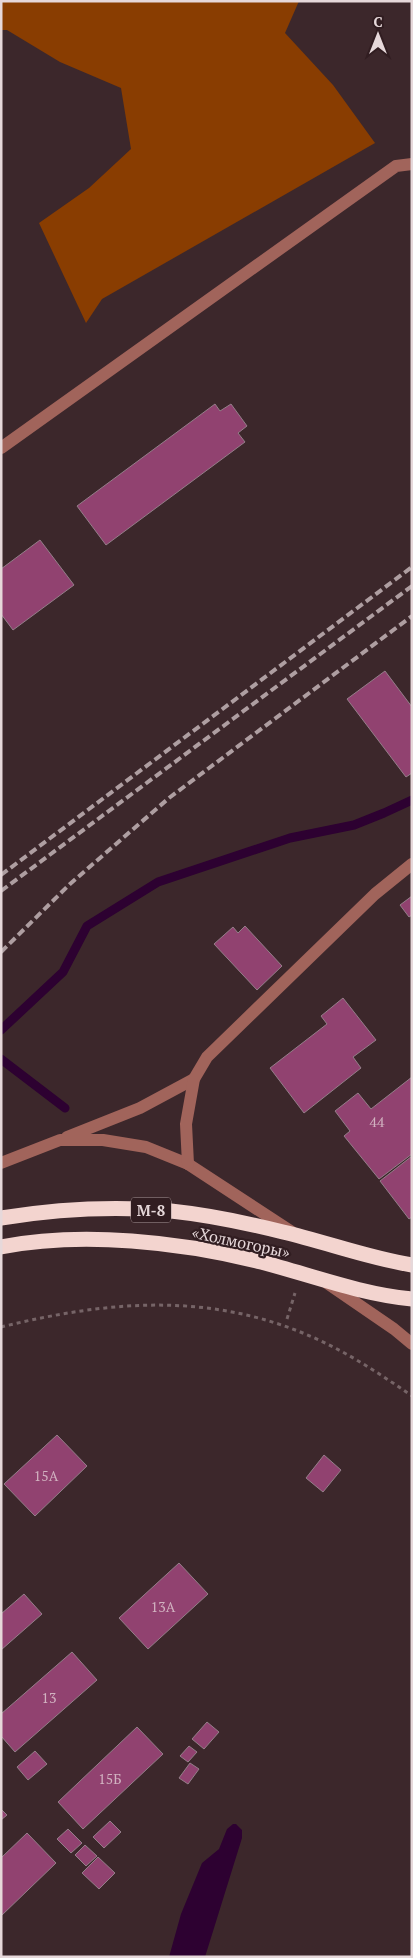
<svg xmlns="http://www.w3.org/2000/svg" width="413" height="1958" font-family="'PT Serif',serif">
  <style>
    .forest { fill: #893d01 }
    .water { fill: #2d0131 }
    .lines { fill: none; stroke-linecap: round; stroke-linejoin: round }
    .stream { stroke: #2d0131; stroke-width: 9 }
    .building { fill: #914270; stroke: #947e89 }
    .path { stroke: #766467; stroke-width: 3; stroke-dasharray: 4 4; stroke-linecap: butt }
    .minor { stroke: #a1645b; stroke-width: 12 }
    .highway { stroke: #f3d4cf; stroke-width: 15 }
    .rail { stroke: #ae9ea1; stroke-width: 4; stroke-dasharray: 8 4; stroke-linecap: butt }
    .labels { text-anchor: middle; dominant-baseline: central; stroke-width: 4.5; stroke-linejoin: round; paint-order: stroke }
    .number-label { font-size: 14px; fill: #d1b2c0 }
    .shield { fill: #311d21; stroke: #b0a0a2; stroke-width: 1 }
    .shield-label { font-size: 15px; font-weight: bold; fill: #e6d8da }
    .street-label { font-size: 16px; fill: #e6d8da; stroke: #311d21 }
  </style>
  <rect width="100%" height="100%" fill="#3c272b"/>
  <path class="forest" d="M1,1H299L285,33L333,85L375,143L102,299L86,323L39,223L89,188L131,149L121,88L60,62L7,30H1Z"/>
  <path class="water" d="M233,1824H236L242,1830V1838L205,1957H169L181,1914L202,1863L219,1849L227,1829Z"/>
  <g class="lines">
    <g class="stream">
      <path d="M1,1030L63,972L87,926L158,882L290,838L354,825L384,813L412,800"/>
      <path d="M1,1059L65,1108"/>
    </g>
  </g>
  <g class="building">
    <path d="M215,404L220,411L231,404L247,426L238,433L245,442L106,545L77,506Z"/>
    <path d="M40,540L74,585L13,630L1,614V569Z"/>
    <path d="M385,671L412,707V773L406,777L347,699Z"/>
    <path d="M412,896V915L409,917L400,905Z"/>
    <path d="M245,926L282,966L257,990L214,944L233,927L238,933Z"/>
    <path d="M343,998L376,1040L353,1057L361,1068L304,1113L270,1068L327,1024L321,1016Z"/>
    <path d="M412,1077V1154L379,1179L344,1136L350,1131L335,1111L358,1093L371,1109Z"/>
    <path d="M412,1156V1217L409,1219L380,1181Z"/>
    <path d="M57,1435L87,1466L35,1516L4,1484Z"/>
    <path d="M324,1455L341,1470L323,1492L306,1478Z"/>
    <path d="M179,1563L208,1594L148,1649L119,1618Z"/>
    <path d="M24,1594L42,1614L1,1650V1614Z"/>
    <path d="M72,1652L97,1680L15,1752L1,1736V1714Z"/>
    <path d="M207,1722L219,1732L204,1749L192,1739Z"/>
    <path d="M137,1727L163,1754L83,1829L58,1802Z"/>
    <path d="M189,1746L197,1752L188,1762L180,1756Z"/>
    <path d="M35,1751L47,1764L28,1780L17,1767Z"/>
    <path d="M190,1763L199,1769L188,1784L179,1778Z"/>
    <path d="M1,1809L7,1815L1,1820Z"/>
    <path d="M110,1821L121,1832L104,1848L93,1837Z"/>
    <path d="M68,1829L82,1843L71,1853L57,1839Z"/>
    <path d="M27,1833L56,1863L1,1916V1858Z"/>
    <path d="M85,1845L97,1856L86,1866L75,1855Z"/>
    <path d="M98,1857L115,1873L99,1889L82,1873Z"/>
  </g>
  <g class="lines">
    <g class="path">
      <path d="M287,1319L295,1293"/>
      <path d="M1,1327C111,1300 215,1291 321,1341C353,1356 383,1376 412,1396"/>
    </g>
    <g class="minor">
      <path d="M1,448L396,166L412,164"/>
      <path d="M67,1137L140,1108L194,1079"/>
      <path d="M1,1163L60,1140H103L146,1147L188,1164L292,1232"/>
      <path d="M188,1164L186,1124L194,1079L207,1057L375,894L412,864"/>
      <path d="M327,1283L394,1329L412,1344"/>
    </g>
    <g class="highway">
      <path d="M1,1218C58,1209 115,1206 171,1211C209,1215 247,1223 283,1232C326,1242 368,1258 412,1265"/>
      <path d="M1,1247C82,1231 182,1242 261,1262C311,1275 360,1294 412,1299"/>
    </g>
    <g class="rail">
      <path d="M1,875L412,567"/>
      <path d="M1,891L412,586"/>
      <path d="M1,952L70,884L169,798L412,616"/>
    </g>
  </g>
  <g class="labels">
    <g class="number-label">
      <text x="377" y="1121">44</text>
      <text x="46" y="1475">15А</text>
      <text x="163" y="1606">13А</text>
      <text x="49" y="1697">13</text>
      <text x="110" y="1778">15Б</text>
    </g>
    <rect class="shield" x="131" y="1197.5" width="40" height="25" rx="4"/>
    <g class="shield-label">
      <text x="151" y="1210">М-8</text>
    </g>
    <g class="street-label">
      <text transform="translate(241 1242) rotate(12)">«Холмогоры»</text>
    </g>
  </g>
  <rect width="413" height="1958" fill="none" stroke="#e6d8da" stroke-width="5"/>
  <g transform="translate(378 35)" stroke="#311d21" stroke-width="4" paint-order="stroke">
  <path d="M0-4L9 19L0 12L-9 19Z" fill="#e6d8da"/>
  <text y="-8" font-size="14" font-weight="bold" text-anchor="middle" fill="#e6d8da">С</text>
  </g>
</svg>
